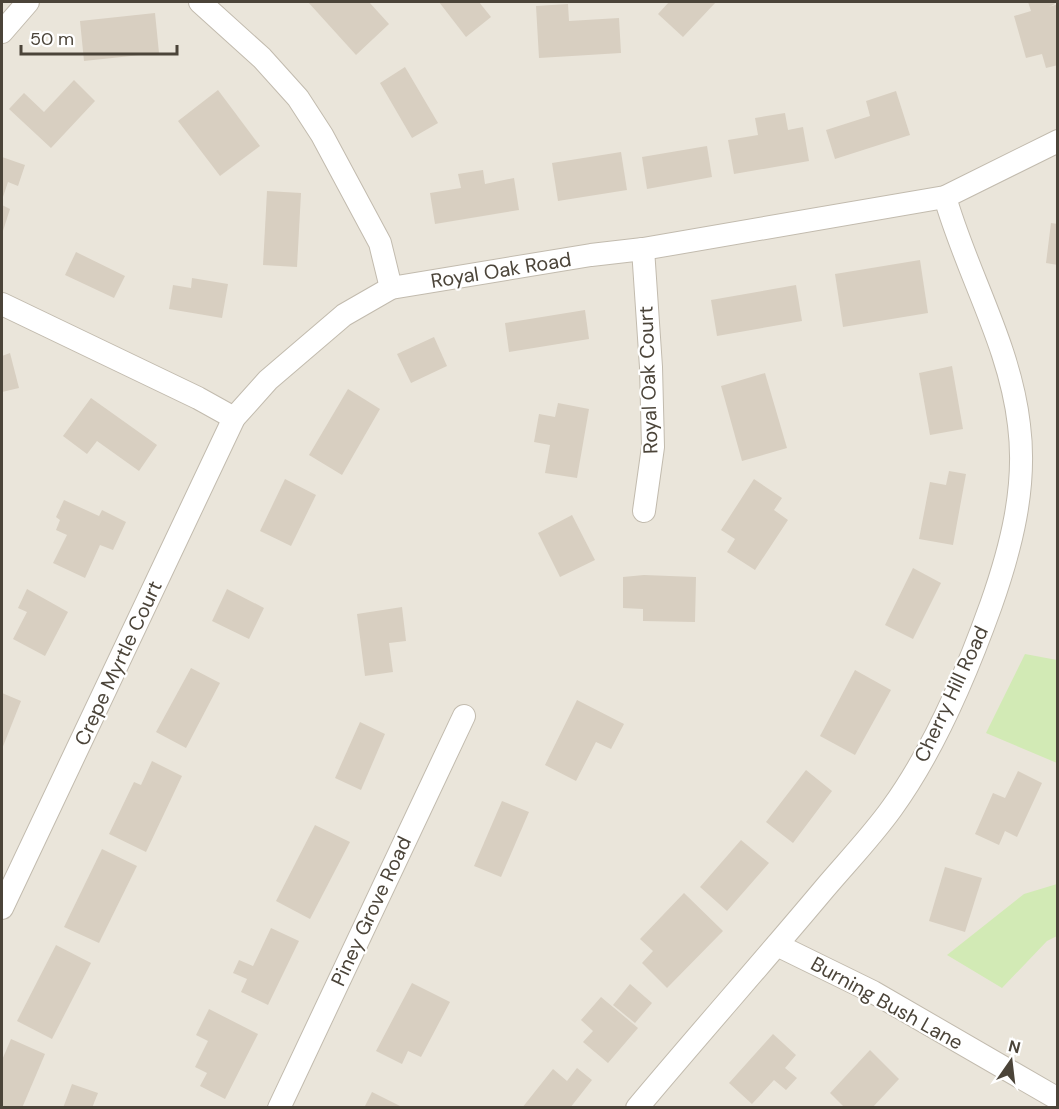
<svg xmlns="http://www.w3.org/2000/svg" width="1059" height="1109" font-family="'DM Sans',sans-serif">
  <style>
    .residential { fill: #eae5da }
    .green { fill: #d2eab5 }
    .building { fill: #d8cfc1 }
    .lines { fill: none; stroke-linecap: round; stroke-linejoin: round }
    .minor-casing { stroke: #c2bbae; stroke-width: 24 }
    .minor { stroke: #fff; stroke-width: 22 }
    .labels { text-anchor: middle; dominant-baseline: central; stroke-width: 4.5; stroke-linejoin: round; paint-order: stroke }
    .street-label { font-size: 20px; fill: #4b4439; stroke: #fff }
  </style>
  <rect width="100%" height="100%" fill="#f6f3ec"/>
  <rect class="residential" x="2" y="2" width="1055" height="1105"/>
  <g class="green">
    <path d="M1025,654L1057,660V763L986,733Z"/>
    <path d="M1057,884V936L1047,941L1002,988L947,955L1024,894Z"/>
  </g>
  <g class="building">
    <path d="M308,2H369L389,24L356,55Z"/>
    <path d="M439,2H479L491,17L466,37Z"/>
    <path d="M669,2H716L683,37L658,14Z"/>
    <path d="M1028,2H1054L1055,4L1049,7L1058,4V65L1046,68L1042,54L1026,58L1014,16L1031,11Z"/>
    <path d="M568,4L569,21L619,18L621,53L539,58L536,6Z"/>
    <path d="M155,13L159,53L84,61L80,21Z"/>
    <path d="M405,67L438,123L412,138L380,83Z"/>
    <path d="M74,80L95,101L51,148L9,109L24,93L44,112Z"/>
    <path d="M218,90L260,146L220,176L178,121Z"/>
    <path d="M896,91L910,135L835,159L826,130L870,116L866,101Z"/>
    <path d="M785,113L788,130L803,127L809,161L734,174L728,140L758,135L755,118Z"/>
    <path d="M707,146L712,177L647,189L642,157Z"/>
    <path d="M621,152L627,190L558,201L552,163Z"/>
    <path d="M2,157L25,165L18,186L8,182L2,200Z"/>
    <path d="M483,170L485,184L514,178L519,210L435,224L430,193L461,188L458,174Z"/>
    <path d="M267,191L301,193L297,267L263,265Z"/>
    <path d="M2,205L10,209L2,234Z"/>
    <path d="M1051,223L1058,224V265L1046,263Z"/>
    <path d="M76,252L125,276L114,298L65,275Z"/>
    <path d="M920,260L928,313L843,327L835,274Z"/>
    <path d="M192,278L228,284L222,318L169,309L173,285L191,288Z"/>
    <path d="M796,285L802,321L717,336L711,300Z"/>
    <path d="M585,310L589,339L509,352L505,323Z"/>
    <path d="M434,337L447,366L411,383L397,354Z"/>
    <path d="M10,353L19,388L2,392V356Z"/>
    <path d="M952,366L963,429L930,435L919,373Z"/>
    <path d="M765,373L787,448L742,461L721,386Z"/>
    <path d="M348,389L380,409L342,475L309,455Z"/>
    <path d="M91,398L157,445L139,471L97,441L87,454L63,436Z"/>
    <path d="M558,403L589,409L577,478L545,473L550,445L534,442L539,414L555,417Z"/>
    <path d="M949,471L966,474L953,545L919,539L930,482L946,485Z"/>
    <path d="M285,479L316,495L291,546L260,531Z"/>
    <path d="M754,479L782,498L774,510L788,520L755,570L727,552L735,539L721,530Z"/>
    <path d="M64,500L99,516L102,510L126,522L113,550L100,545L85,578L53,563L67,535L56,530L60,520L56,517Z"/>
    <path d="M572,515L595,560L560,577L538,533Z"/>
    <path d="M913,568L941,583L913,639L885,625Z"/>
    <path d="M644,575L696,577L695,622L643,621V609L623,608V577Z"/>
    <path d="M27,589L68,612L45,656L13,639L27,612L18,608Z"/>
    <path d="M227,589L264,608L249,639L212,621Z"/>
    <path d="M402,607L406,641L389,643L393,672L365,676L357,614Z"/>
    <path d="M191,668L220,683L186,748L156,732Z"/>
    <path d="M855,670L891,690L855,755L820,736Z"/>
    <path d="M2,693L21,701L2,749Z"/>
    <path d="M577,700L624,724L611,749L596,742L576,781L545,765Z"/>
    <path d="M360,722L385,734L361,790L335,778Z"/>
    <path d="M152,761L182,776L146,852L109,834L134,782L141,785Z"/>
    <path d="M806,770L832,791L793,843L766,822Z"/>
    <path d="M1018,771L1042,783L1017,837L1005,831L999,845L975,834L993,793L1005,798Z"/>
    <path d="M502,801L529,812L501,877L474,866Z"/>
    <path d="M315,825L350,842L310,919L276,901Z"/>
    <path d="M741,840L769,863L727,911L700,887Z"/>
    <path d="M102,849L137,866L99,943L64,927Z"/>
    <path d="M945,867L982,878L965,932L929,921Z"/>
    <path d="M684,893L723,931L667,988L642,963L653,951L640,939Z"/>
    <path d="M271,928L299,941L268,1005L241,992L247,979L233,973L239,960L253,966Z"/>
    <path d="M56,945L91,963L52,1039L17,1021Z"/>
    <path d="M412,983L450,1002L421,1057L408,1051L402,1064L376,1051Z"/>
    <path d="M630,984L652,1003L635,1023L613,1005Z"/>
    <path d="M601,997L638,1028L608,1063L583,1042L593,1031L581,1020Z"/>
    <path d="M209,1009L258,1034L225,1099L200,1086L207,1073L195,1067L208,1041L196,1035Z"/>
    <path d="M773,1034L796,1055L785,1068L797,1078L786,1090L774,1080L752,1104L729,1083Z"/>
    <path d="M11,1039L45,1054L22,1108H2V1060Z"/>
    <path d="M870,1050L899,1079L872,1108H845L830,1093Z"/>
    <path d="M577,1068L592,1080L570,1108H522L553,1069L567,1081Z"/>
    <path d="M72,1084L98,1093L92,1108H63Z"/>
    <path d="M372,1092L404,1108H364Z"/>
  </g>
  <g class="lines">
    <defs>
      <g id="minor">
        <path d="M200,2L262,58L298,98L322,135L380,243L391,288"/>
        <path d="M2,32L28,2"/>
        <path d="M643,249L651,367L653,447L644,511"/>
        <path d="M2,304L198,398L234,418"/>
        <path d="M2,908L234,418L268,380L344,315L391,288L591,255L643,249L945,197L1058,141"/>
        <path d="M777,945L873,992L1058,1099"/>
        <path d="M279,1108L464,716"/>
        <path d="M637,1108C699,1034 763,962 825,888C847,862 872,836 892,808C934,750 967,672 991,605C1011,548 1027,487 1019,425C1010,345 967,274 945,197"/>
      </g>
    </defs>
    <use href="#minor" class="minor-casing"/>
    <use href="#minor" class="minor"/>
  </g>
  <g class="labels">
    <g class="street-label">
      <text transform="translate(501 270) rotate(-9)">Royal Oak Road</text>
      <text transform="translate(648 380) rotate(-92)">Royal Oak Court</text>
      <text transform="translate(118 663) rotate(-65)">Crepe Myrtle Court</text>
      <text transform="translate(951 694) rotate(-65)">Cherry Hill Road</text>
      <text transform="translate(371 911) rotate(-65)">Piney Grove Road</text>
      <text transform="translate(887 1003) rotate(29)">Burning Bush Lane</text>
    </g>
  </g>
  <rect width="1059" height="1109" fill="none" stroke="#4b4439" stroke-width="6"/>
  <g transform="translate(1011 1061) rotate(14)" stroke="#ffffff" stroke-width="4.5" paint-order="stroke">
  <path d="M0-4.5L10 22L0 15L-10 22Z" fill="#4b4439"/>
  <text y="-9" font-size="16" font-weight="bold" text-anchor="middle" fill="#4b4439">N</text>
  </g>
  <path d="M21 45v9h156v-9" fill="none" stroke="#4b4439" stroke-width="3"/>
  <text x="30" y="45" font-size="18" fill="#4b4439" stroke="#ffffff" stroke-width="4.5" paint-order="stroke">50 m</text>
</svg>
